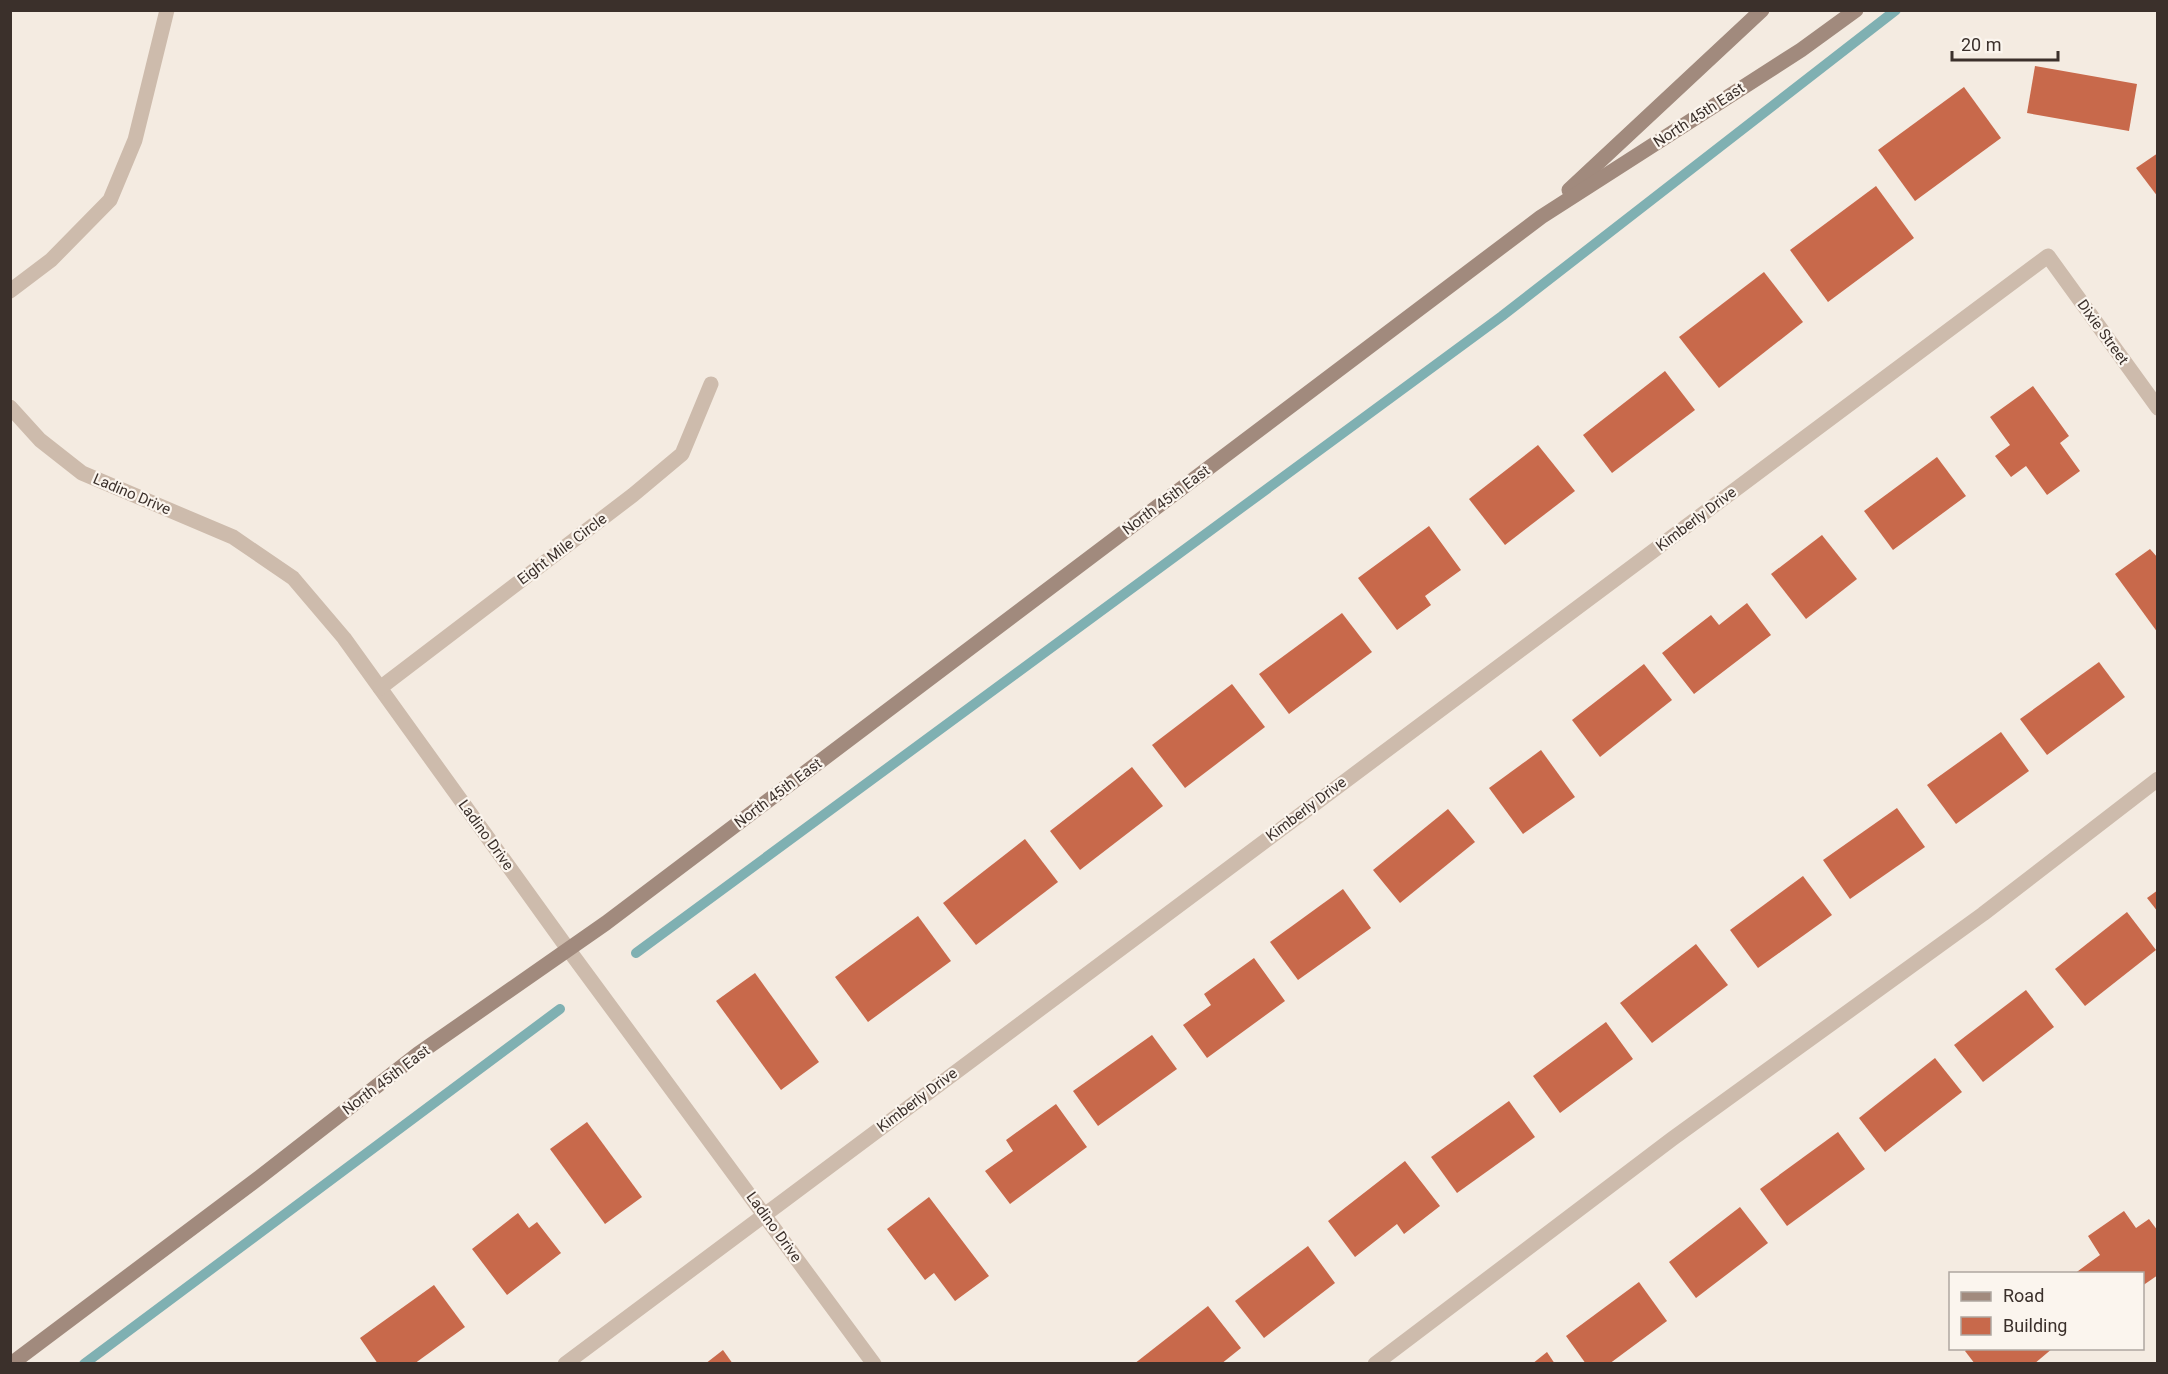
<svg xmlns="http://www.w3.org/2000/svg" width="2168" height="1374" font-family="Roboto,sans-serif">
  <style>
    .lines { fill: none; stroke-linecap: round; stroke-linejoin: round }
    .stream { stroke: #7fb0b2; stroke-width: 10 }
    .building { fill: #c8694b }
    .minor { stroke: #cdbbac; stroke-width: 15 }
    .secondary { stroke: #a18a7d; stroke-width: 15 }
    .labels { text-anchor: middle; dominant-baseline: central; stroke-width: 4.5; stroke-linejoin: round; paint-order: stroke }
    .street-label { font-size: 15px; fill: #3b302b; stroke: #fbf5ee }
  </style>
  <rect width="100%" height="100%" fill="#f4ebe1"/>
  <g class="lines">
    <g class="stream">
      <path d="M636,953L1502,316L1896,10"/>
      <path d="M84,1364L560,1009"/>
    </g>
  </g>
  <g class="building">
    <path d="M2035,66L2137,84L2129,131L2027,113Z"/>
    <path d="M1964,87L2001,138L1915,201L1878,150Z"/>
    <path d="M2158,153V197L2136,168Z"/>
    <path d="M1876,186L1914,238L1828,302L1790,250Z"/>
    <path d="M1764,272L1803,322L1719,388L1679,337Z"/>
    <path d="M1665,371L1695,410L1612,473L1583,435Z"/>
    <path d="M2033,386L2069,436L2060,443L2080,471L2047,495L2026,466L2011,477L1995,456L2010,445L1990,417Z"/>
    <path d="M1538,445L1575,491L1505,545L1469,499Z"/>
    <path d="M1937,457L1966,496L1893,550L1864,511Z"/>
    <path d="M1429,526L1461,570L1425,596L1431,605L1397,630L1358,578Z"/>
    <path d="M1822,535L1857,579L1806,619L1771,574Z"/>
    <path d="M2150,549L2158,558V633L2115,574Z"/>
    <path d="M1747,603L1771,635L1694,694L1662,653L1711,615L1719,625Z"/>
    <path d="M1342,613L1372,652L1289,714L1259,674Z"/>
    <path d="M2099,662L2125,697L2047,755L2020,719Z"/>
    <path d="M1644,664L1672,700L1600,757L1572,720Z"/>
    <path d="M1232,684L1265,727L1185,788L1152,745Z"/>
    <path d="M2001,732L2029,771L1956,824L1927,785Z"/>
    <path d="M1541,750L1575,797L1523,834L1489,788Z"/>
    <path d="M1132,767L1163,806L1080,870L1050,831Z"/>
    <path d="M1897,808L1925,847L1850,899L1823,860Z"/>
    <path d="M1448,809L1475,842L1400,903L1373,870Z"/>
    <path d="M1025,839L1058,882L976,945L943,903Z"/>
    <path d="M1803,876L1832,915L1758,968L1730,930Z"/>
    <path d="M1343,889L1371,928L1298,980L1270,942Z"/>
    <path d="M2158,890V912L2147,898Z"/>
    <path d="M2127,912L2156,950L2085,1006L2055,969Z"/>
    <path d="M918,916L951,961L868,1022L835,977Z"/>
    <path d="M1696,944L1728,985L1652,1043L1620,1003Z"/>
    <path d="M1254,958L1285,1001L1207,1058L1183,1025L1211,1005L1204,994Z"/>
    <path d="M755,973L819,1062L781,1090L716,1001Z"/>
    <path d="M2026,990L2054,1027L1983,1082L1954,1045Z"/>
    <path d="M1606,1022L1633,1059L1560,1113L1533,1076Z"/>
    <path d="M1152,1035L1177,1069L1098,1126L1073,1091Z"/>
    <path d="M1935,1058L1962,1092L1885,1152L1859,1118Z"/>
    <path d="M1509,1101L1535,1137L1457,1193L1431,1157Z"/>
    <path d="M1056,1104L1087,1147L1010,1204L985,1171L1013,1151L1006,1140Z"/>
    <path d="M587,1122L642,1197L605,1224L550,1149Z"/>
    <path d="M1838,1132L1865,1169L1787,1226L1760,1189Z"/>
    <path d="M1405,1161L1440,1206L1404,1234L1397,1224L1355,1257L1328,1221Z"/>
    <path d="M929,1197L989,1276L955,1301L934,1273L925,1280L887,1229Z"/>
    <path d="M1740,1207L1768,1243L1696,1298L1669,1262Z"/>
    <path d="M2124,1211L2136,1228L2149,1219L2158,1231V1275L2142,1286V1274H2074L2100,1255L2088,1236Z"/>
    <path d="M518,1213L529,1228L537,1222L561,1253L507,1295L472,1249Z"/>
    <path d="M1308,1246L1335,1283L1264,1338L1235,1301Z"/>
    <path d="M1639,1282L1667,1321L1609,1364H1586L1566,1336Z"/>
    <path d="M434,1285L465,1327L414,1364H378L360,1338Z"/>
    <path d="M1208,1306L1241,1348L1221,1364H1134Z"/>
    <path d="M1968,1348H2053L2034,1364H1975L1965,1351Z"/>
    <path d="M723,1350L733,1364H705Z"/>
    <path d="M1547,1352L1555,1364H1532Z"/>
  </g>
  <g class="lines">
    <g class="minor">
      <path d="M10,291L51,260L110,200L135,140L167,10"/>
      <path d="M10,407L40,440L82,473L233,537L293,578L344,638L568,949L874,1364"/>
      <path d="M380,688L633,495L682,454L711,384"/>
      <path d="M565,1364L2048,256L2158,408"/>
      <path d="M1375,1364L1672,1139L1983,914L2158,779"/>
    </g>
    <g class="secondary">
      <path d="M1569,190L1762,10"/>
      <path d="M11,1364L260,1177L418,1054L606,923L1541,217L1801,50L1856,10"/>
    </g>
  </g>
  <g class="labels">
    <g class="street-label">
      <text transform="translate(1699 115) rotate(-33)">North 45th East</text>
      <text transform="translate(2103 332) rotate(54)">Dixie Street</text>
      <text transform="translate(132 494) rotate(23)">Ladino Drive</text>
      <text transform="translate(1166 500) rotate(-37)">North 45th East</text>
      <text transform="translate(1696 519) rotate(-37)">Kimberly Drive</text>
      <text transform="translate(562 549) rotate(-37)">Eight Mile Circle</text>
      <text transform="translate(778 793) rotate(-37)">North 45th East</text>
      <text transform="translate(1306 809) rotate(-37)">Kimberly Drive</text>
      <text transform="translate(486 835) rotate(54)">Ladino Drive</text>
      <text transform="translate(386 1080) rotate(-37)">North 45th East</text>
      <text transform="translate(917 1100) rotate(-37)">Kimberly Drive</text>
      <text transform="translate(774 1227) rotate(54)">Ladino Drive</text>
    </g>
  </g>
  <rect width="2168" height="1374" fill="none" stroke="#3b302b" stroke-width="24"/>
  <rect x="1949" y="1272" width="195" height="78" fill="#fbf5ee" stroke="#aea6a0" stroke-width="1.5"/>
  <rect x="1961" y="1292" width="30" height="9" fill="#a18a7d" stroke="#aea6a0" stroke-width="1.5"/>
  <text x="2003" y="1302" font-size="18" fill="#3b302b">Road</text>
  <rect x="1961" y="1317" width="30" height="18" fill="#c8694b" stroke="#aea6a0" stroke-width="1.5"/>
  <text x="2003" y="1332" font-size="18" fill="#3b302b">Building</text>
  <path d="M1952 51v9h106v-9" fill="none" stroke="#3b302b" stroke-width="3"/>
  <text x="1961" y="51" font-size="18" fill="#3b302b" stroke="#fbf5ee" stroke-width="4.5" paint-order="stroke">20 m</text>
</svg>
